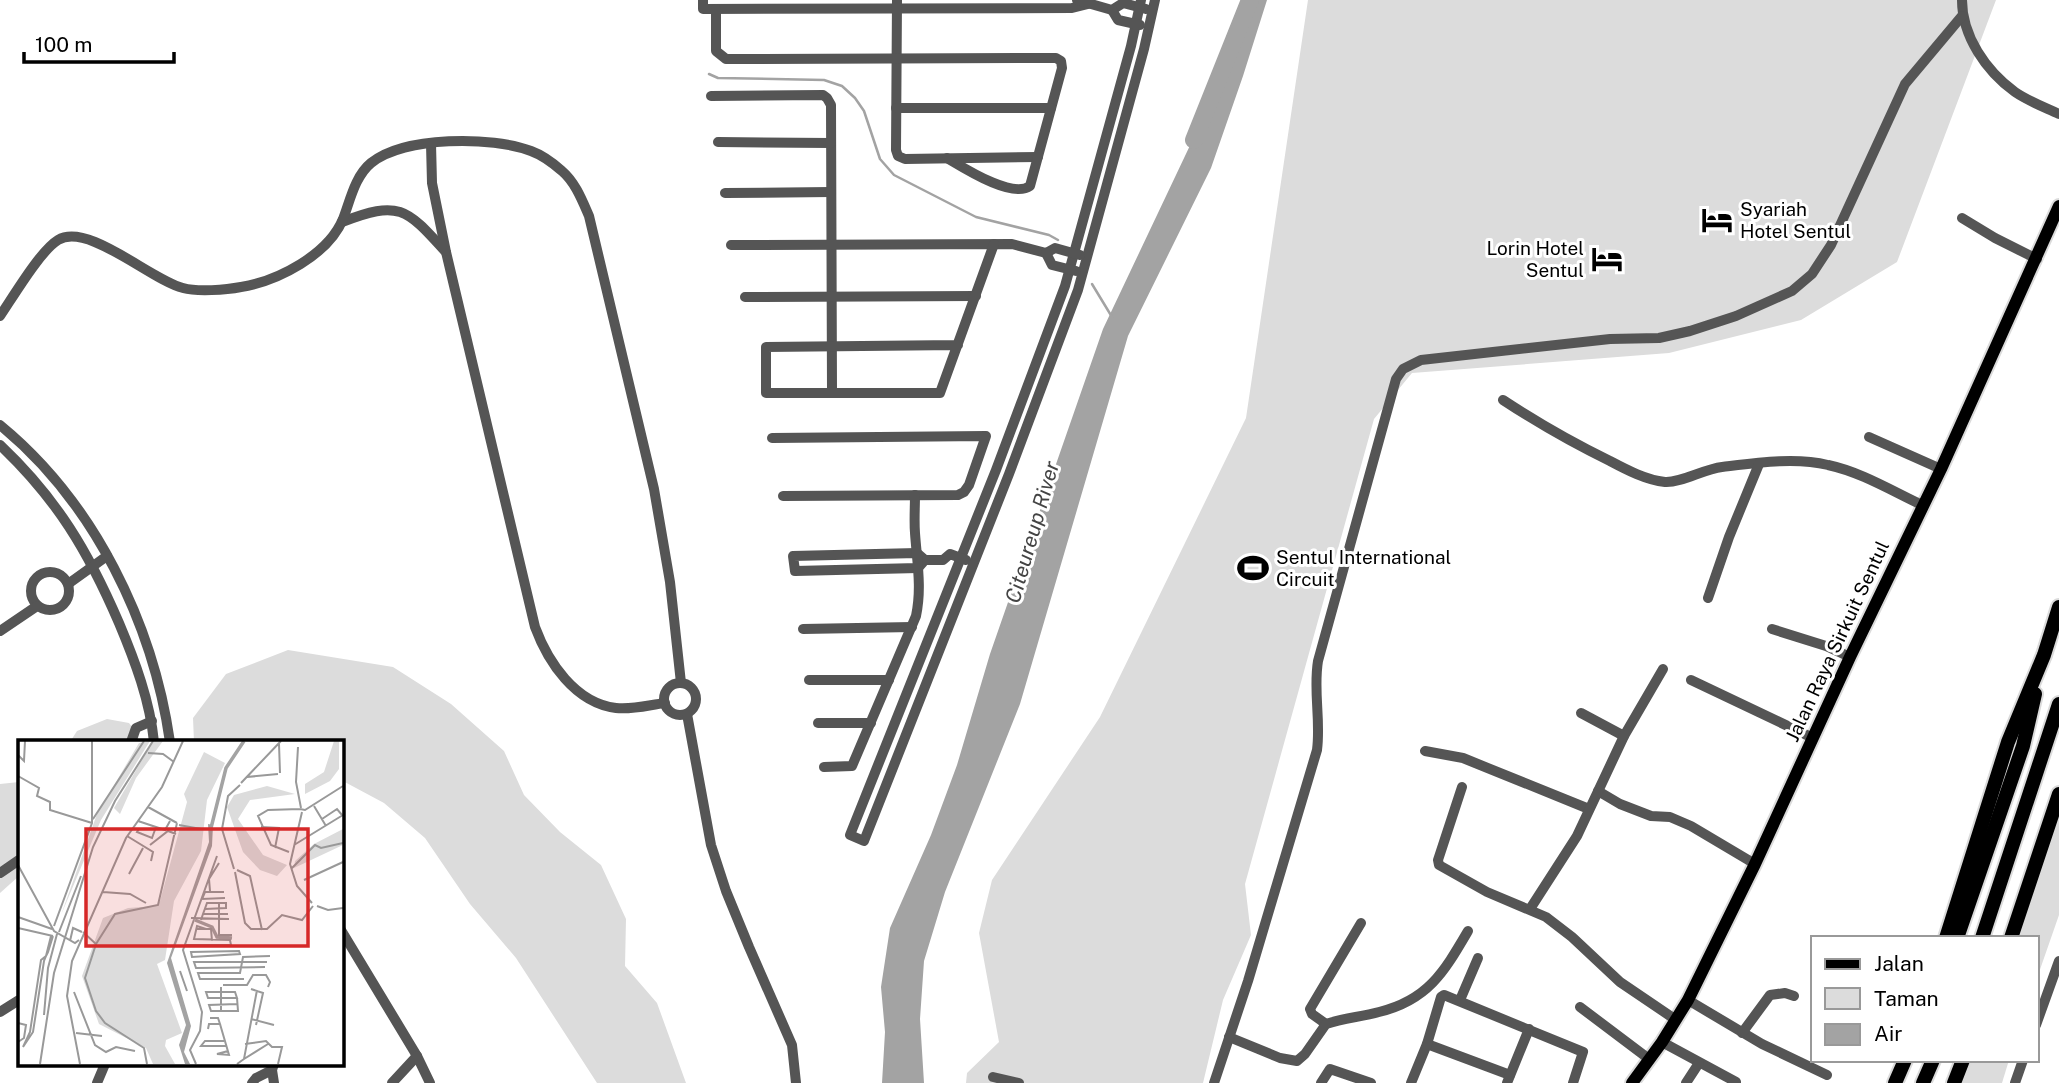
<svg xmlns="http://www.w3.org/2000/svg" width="2059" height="1083" font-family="'Public Sans',sans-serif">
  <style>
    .green { fill: #dcdcdc }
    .water { fill: #a3a3a3 }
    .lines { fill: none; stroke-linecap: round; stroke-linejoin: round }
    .stream { stroke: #a3a3a3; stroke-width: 2.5 }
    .river { stroke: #a3a3a3; stroke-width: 18 }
    .major-casing { stroke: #dbdbdb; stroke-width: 16 }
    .highway-casing { stroke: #dbdbdb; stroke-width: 18 }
    .minor { stroke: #555; stroke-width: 10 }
    .major { stroke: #000; stroke-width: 12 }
    .highway { stroke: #000; stroke-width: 14 }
    .labels { text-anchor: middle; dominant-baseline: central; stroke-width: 6; stroke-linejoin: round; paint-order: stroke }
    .poi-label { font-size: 19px; fill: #000; stroke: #fff; text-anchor: start }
    .street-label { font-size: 19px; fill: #000; stroke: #fff }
    .water-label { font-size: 21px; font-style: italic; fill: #444; stroke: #fff }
    .inset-river { fill: none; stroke: #a3a3a3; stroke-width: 3.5 }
    .inset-road { fill: none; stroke: #999; stroke-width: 2 }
    .view { fill: #d62828; fill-opacity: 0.15; stroke: #d62828; stroke-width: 3.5 }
    .inset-edge { fill: none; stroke: #000; stroke-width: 3.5 }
  </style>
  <rect width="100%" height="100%" fill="#fff"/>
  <g class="green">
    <path d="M1308,0H1996L1897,262L1801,320L1669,353L1412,373L1374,419L1245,884L1251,935L1223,1000L1203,1083H966L967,1073L999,1042L979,933L992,880L1100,717L1246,418Z"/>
    <path d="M288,650L393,667L451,704L504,751L524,795L560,832L601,865L626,919L625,966L657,1003L686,1083H597L516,958L470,904L425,838L384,803L341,780V742H194L193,718L226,674Z"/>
    <path d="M107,719L129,723L138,735L139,742H70L77,731Z"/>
    <path d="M19,782V876L0,893V784Z"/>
    <path d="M2059,794V915L2036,981V938H2011Z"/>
    <path d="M1963,1060H2009L2002,1083H1954Z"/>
  </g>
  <path class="water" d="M1246,0H1267L1243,76L1211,168L1128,336L1020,704L945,892L924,961L920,1019L924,1083H882L885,1032L881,987L890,928L931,835L957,765L990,654L1103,329L1212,99Z"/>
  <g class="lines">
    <g class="stream">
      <path d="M709,74L718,78L824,80L842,86L855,98L864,111L880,159L894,175L976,217L1049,235L1058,240"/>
      <path d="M1092,284L1112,317"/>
    </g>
    <path class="river" d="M1194,140L1250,0"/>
    <defs>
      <path id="major" d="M1632,1083L1662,1042L1688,1000L1755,864L1850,657L1941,469L2059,206"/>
      <g id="highway">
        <path d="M1946,938L2008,742L2044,655L2059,607"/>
        <path d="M1957,938L2023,746L2035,694"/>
        <path d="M1982,938L2059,704"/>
        <path d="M2011,938L2059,794"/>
        <path d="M1895,1083L1905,1060"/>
        <path d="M1923,1083L1933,1060"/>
        <path d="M1954,1083L1963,1060"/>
      </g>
    </defs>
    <use href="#major" class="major-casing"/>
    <use href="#highway" class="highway-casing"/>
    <g class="minor">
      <path d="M703,0V9L1072,8L1088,4"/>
      <path d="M897,0L896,150L898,156L905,159L1038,157"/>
      <path d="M1077,0L1112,10L1123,3L1146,9"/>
      <path d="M1141,0L1131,46L1065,286L996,470L850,835L864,841L1009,474L1078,290L1144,49L1155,0"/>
      <path d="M1962,0C1962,36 1986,71 2015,92C2028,101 2044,107 2059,114"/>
      <path d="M716,9V51L726,59L1056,58L1061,61L1062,68L1030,186C1012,199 964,168 947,158"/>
      <path d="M1112,10L1118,20L1140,25"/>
      <path d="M711,96L823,95L827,98L831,105L832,392"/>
      <path d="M896,108H1051"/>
      <path d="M718,142L831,143"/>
      <path d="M431,144L432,183L446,252L535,627C548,662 575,703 616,708C632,710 649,705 665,703"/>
      <path d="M725,193L831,192"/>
      <path d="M1962,218L1995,238L2037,259"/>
      <path d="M342,222C399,200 406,208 445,251"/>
      <path d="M731,245L1012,244L1046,253L1055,248L1080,255"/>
      <path d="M1046,253L1052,265L1076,271"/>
      <path d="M745,297L976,296"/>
      <path d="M0,316C13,297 40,251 58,240C88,222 151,280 183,288C197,292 226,290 241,287C278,281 328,255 343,219C350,201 355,176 371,163C404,136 492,136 531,151C542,155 553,163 562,171C575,182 582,200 589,216L654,489L670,582L681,683"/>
      <path d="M958,345L766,347V393H940L994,244"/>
      <path d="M1503,400C1538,423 1573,443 1610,461C1627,470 1646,480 1665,482C1681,483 1704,469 1722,467C1755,463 1795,457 1828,465C1861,472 1892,491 1922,505"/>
      <path d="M0,425C94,502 153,623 170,742"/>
      <path d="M1869,437L1941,469"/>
      <path d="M772,438L986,436L969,485L964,492L958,495L783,496"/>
      <path d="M0,445C57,499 88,551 119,623C135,661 150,701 154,742"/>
      <path d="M925,560L918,568L795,571L793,556L917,553L925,560H943L950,554L966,560"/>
      <circle cx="50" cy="591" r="19"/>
      <path d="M68,584L107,556"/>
      <path d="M1708,598L1729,537L1759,464"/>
      <path d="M803,629L912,627"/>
      <path d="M1772,629L1826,646L1850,657"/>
      <path d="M0,631L37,606"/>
      <path d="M809,680H889"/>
      <path d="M1691,680L1813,738"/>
      <circle cx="680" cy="699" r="16"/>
      <path d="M1581,713L1624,736"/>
      <path d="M687,714L711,845L726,891L749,947L792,1045L796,1083"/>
      <path d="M818,723H871"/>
      <path d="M131,742L136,728L152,721"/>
      <path d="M1425,751L1463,758L1589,809"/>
      <path d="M824,767L852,766L916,616C922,588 917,562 915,533C914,521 915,507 915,495"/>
      <path d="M1462,787L1438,860L1439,865L1487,892L1546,917L1572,937L1620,982L1676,1020"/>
      <path d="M1598,791L1620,804L1651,816L1670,817L1691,826L1755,864"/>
      <path d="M0,873L19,860"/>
      <path d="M1530,909L1577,836L1624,736L1663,669"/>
      <path d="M341,930L417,1056L430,1083"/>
      <path d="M1460,1000L1478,958"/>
      <path d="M1688,1000L1762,1044L1827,1075"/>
      <path d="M1580,1007L1649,1059"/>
      <path d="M0,1012L19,1000"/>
      <path d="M1326,1024L1312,1014L1310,1009L1361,923"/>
      <path d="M2036,1025L2059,961"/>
      <path d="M1742,1033L1770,995L1785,993L1794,996"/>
      <path d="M1229,1037L1280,1058L1297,1061L1305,1054L1326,1024C1343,1018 1361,1017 1379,1012C1428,1000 1444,972 1468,931"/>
      <path d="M1662,1042L1736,1082"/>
      <path d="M1427,1044L1510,1075"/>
      <path d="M274,1064L272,1070L274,1083"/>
      <path d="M993,1077L1019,1083"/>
      <path d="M97,1083L105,1064"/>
      <path d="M252,1083L256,1078L272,1070"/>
      <path d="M392,1083L417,1056"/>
      <path d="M1214,1083L1248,981L1317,750C1321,720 1313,691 1318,661L1396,379L1403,369L1421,360L1610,339L1659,338L1690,331L1736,316L1792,291L1812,274L1831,245L1905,84L1962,16"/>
      <path d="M1321,1083L1330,1069L1371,1083"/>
      <path d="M1411,1083L1427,1044L1441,997L1444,995L1583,1052L1573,1083"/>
      <path d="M1507,1083L1529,1029"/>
      <path d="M1686,1083L1699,1063"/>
      <path d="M2015,1083L2023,1060"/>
    </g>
    <use href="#major" class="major"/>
    <use href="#highway" class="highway"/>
  </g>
  <defs>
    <symbol id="hotel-bare" viewBox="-9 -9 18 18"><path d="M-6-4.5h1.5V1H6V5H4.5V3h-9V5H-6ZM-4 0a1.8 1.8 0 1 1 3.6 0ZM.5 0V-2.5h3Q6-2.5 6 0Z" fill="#000" stroke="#fff" stroke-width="2.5" paint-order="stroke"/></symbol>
    <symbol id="stadium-bare" viewBox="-9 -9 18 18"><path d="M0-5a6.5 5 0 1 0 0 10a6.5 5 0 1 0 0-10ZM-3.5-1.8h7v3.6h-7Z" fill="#000" stroke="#fff" stroke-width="2.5" paint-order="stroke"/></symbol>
  </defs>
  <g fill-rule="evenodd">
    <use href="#hotel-bare" x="1695" y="198" width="44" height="44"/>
    <use href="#hotel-bare" x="1585" y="237" width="44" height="44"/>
    <use href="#stadium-bare" x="1231" y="546" width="44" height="44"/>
  </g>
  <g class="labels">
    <g class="poi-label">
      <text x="1740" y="209">Syariah<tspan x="1740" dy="22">Hotel Sentul</tspan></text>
      <text x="1584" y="248" text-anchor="end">Lorin Hotel<tspan x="1584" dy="22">Sentul</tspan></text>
      <text x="1276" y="557">Sentul International<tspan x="1276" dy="22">Circuit</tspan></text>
    </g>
    <g class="street-label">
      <text transform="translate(1837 641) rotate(-65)">Jalan Raya Sirkuit Sentul</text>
    </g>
    <g class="water-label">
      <text transform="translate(1032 532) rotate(-74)">Citeureup River</text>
    </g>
  </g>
  <g transform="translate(18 740)">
    <rect width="326" height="326" fill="#fff"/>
    <path d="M132,1L83,80L43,175L79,74L121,3ZM135,1H145L118,38L102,74L96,68ZM316,1H321V29L312,41L287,54V44L306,32ZM186,12L207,23L189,60L183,111L156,161L147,220L139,224L164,293L148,300L147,306L157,324H135L128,308L81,284L64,236L85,178L110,168L138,166L142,161L169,62L166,54ZM249,46L277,54L232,60L220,79L245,115L269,125L259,136L242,130L225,112L209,67L216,55ZM325,89V105L276,128L277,121L296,104Z" fill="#dcdcdc"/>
    <path d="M190,84L195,85L194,106L153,218L173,286L166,312L172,324H167L161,305L168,285L149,223L191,102Z" fill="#a3a3a3"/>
    <path class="inset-river" d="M193,88L208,28L226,1M177,180L194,187L199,197L214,198"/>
    <path class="inset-road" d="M261,4L262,33M280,7L278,42L283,68M130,13L145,14L156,22M0,15L6,21L7,1M0,36L21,48L19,56L32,62V70L74,83M229,37L260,34M223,43L263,1M296,66L308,86M130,67L159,83M282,69L287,70L325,46M284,72L272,124L279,146L294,163M75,79L126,1M304,79L319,69L324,75M120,81L147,90L152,81M161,85L183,89M243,87L261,88L257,108M121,89L119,92L134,98L138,87M109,96L135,112L133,121M132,105L150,91L158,94M276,105L325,75M271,112L253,105L240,76L250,70L282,69M0,125L36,191L57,203L61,200M274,128L297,105L303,108L325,103M216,129L204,89L210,56L222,45M219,130L232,136L244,190M217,132L227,183L233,189H249L264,175L284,180L295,166M111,134L125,108M286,140L325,122M192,151L191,139L201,123M85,152L112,154L128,163M206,152H187L184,159L207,158M201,163V195H214M299,166L310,170L325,168M185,174H210M0,177L34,189M173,178L211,179M183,180L185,174L189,163H208V168L187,169M36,186L74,83V1M0,188L35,196M178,189H193L194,201M188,189L179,186L176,199L212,200L213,205M41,192L63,136M65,192L78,204L67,238L78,271L87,283L126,308L129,324M33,196L28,216L26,221L15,292L5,307L12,292L23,220L28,216L30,212L35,196M52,201L55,188L64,192M78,204L97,174L140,165L159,83M166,205H214H173M173,212L221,211L222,214L174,217ZM247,227L178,228L176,222H249M162,231L169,251M226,239H182L180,233H222L225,217L252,216M205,245H229L235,235H248L252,242L250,247M203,247V271M233,249L245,253L238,285M56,252L77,305L88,312L98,307L117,311M188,252H217L219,258H190ZM219,258L220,271H193L191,265L219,264M26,275L30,228L39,194M233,279L256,285M0,283L8,285L6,298L0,302M202,284L211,315L199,314L210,311M190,289L191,284H202L200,278H192M58,293L84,296M206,301H187L183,306H209M227,304L248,301L254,307H264L260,324M226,319L250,304M22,324L36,233L75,107L97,61L135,1M62,324L49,256L54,221L108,98L144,47L165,1M178,324L172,310L182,291L184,272L165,210L199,116M219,324L226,319L239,250"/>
    <path class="view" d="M68,89H290V206H68Z"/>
    <rect width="326" height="326" class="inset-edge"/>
  </g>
  <rect x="1811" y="936" width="228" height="126" fill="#ffffff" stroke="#999999" stroke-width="2"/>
  <rect x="1825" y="959" width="35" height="10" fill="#000000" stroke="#999999" stroke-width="2"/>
  <text x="1874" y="971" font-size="21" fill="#000000">Jalan</text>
  <rect x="1825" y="988" width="35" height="21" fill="#dcdcdc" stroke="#999999" stroke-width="2"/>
  <text x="1874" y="1006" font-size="21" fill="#000000">Taman</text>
  <rect x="1825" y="1024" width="35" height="21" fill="#a3a3a3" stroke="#999999" stroke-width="2"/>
  <text x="1874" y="1041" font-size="21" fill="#000000">Air</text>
  <path d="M24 52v10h150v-10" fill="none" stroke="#000000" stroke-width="3.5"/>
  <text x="35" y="52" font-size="21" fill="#000000" stroke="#ffffff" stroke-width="5" paint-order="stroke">100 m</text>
</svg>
